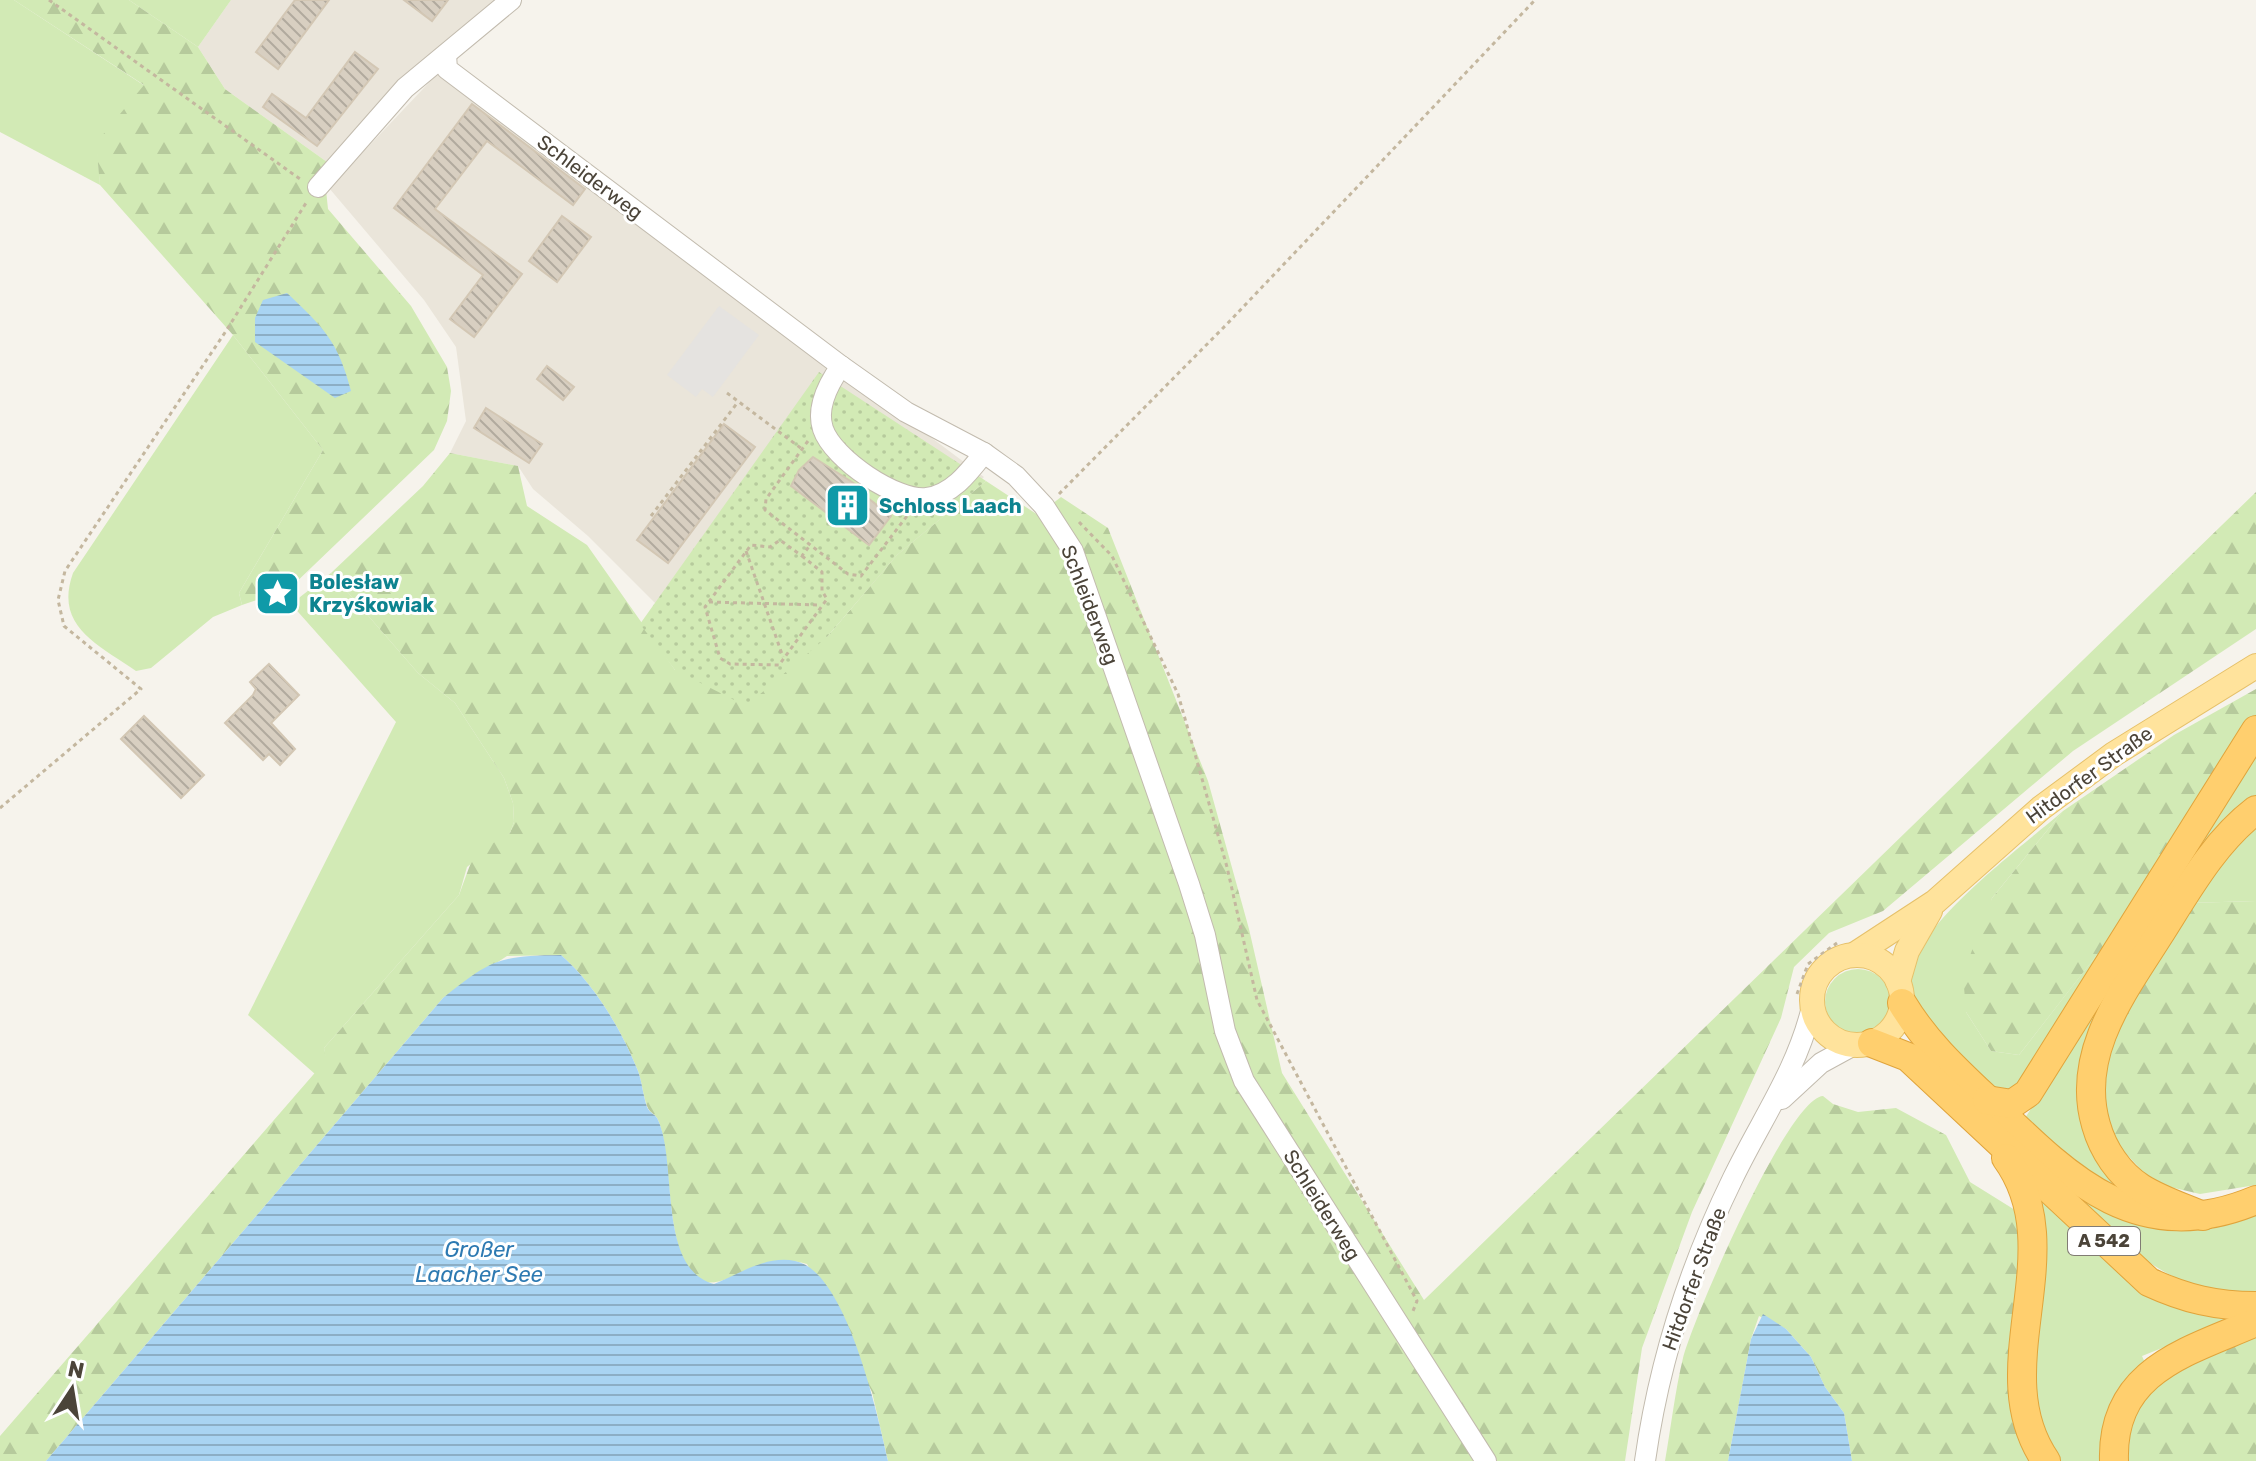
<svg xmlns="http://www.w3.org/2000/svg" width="2256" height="1461" font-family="Rubik,sans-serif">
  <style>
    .residential { fill: #eae5da }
    .grass { fill: #d2eab5 }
    .forest { fill: url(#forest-firs) }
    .park { fill: url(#park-dots) }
    .parking { fill: #e5e3e0 }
    .water { fill: url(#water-rules) }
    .building { fill: url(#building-back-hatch); stroke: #d3c7b4; stroke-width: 2 }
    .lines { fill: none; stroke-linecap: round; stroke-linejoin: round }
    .minor-casing { stroke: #c2bbae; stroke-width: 22 }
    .major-casing { stroke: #e6c16a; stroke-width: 26 }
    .highway-casing { stroke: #e0a43c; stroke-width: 30 }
    .path { stroke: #c4b79f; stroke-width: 3; stroke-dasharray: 4 4; stroke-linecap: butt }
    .minor { stroke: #fff; stroke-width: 20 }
    .major { stroke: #ffe39c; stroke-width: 24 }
    .highway { stroke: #ffcf6e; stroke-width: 28 }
    .labels { text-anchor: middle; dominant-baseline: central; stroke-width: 6; stroke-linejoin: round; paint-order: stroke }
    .shield { fill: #fff; stroke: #817c74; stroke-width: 2 }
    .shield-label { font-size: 18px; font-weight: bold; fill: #4b4439 }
    .street-label { font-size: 20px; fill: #4b4439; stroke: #fff }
    .culture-label { font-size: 20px; font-weight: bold; fill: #0d838f; stroke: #fff; text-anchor: start }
    .water-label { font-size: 22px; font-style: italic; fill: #2e7ab2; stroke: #fff }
  </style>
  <defs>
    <pattern id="forest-firs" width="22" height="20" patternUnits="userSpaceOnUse" patternTransform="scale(2)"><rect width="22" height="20" fill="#d2eab5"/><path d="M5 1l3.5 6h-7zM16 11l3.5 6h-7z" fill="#b6ca9c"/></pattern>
    <pattern id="park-dots" width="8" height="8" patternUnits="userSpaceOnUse" patternTransform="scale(2)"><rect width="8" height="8" fill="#d2eab5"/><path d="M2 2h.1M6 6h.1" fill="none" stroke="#b6ca9c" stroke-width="1.8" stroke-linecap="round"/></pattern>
    <pattern id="water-rules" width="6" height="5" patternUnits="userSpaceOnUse" patternTransform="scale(2)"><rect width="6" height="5" fill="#a9d4f2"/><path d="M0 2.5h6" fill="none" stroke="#8caec5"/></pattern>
    <pattern id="building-back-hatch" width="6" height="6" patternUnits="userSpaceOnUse" patternTransform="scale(2)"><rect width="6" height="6" fill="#d8cfc1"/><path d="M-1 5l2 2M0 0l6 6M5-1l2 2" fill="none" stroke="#b1aa9e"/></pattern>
  </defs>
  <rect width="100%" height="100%" fill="#f6f3ec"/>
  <g class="residential">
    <path d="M231,0H495L421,62L327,162L225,89L198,47Z"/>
    <path d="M440,71L984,477L817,641L676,624L588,536L533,489L518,466L450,453L466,421L456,347L424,300L329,188Z"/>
  </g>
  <g class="grass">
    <path d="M0,0H14L145,86L97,143L100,185L0,132Z"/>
    <path d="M129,0H231L198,47Z"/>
    <path d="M233,335L323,450L239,593L242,605L213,617L151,668L136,671C97,644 54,626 73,573Z"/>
    <path d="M331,573L418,673L455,703L504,778L513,803L514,822L510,833L467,867L459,895L324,1048L327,1060L315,1074L248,1015L396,722L291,604Z"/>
    <path d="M2256,749V804L2203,855L2112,1170L2123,1200L2022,1123Z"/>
    <path d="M2063,811L1992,898L1966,1012L1991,1051L2019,1055L2147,890L2024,1088L2001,1095C1977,1081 1962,1062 1944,1041C1926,1019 1905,995 1914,964C1927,916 2024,845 2063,811Z"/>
    <path d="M2256,820V901L2188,903Z"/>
    <circle cx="1858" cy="1002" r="33"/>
    <path d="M2056,1175L2074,1189L2256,1213V1295C2160,1295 2119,1237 2056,1175Z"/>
    <path d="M2041,1197L2072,1226L2242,1316L2142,1356L2146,1365C2121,1395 2096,1419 2101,1461H2058C2014,1392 2042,1332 2045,1258C2046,1238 2038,1215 2041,1197Z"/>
  </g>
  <g class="forest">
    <path d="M14,0H129L198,47L225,89L327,162L324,171L328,209L411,306L447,367L451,391L447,421L434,450L289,589L242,605L239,593L323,450L233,335L100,185L96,143L144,85Z"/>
    <path d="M450,453L518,466L527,506L587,545L675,670L827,637L897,555L986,481L1038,515L1061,497L1108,528L1208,781L1249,929L1282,1073L1424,1300L2256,492V629L2073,751L1883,911L1829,933L1794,967L1781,1018L1692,1212L1642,1348L1625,1461H888L872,1392L807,1264C762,1251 724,1291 702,1281C663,1264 674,1155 658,1120C656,1114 650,1114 647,1106C643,1095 642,1082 638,1071C621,1029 595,985 561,955L507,956L443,998L46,1461H0V1436L326,1060L324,1048L459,895L474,854L510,833L514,822L513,803L504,778L455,703L418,673L331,573L423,486Z"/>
    <path d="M2256,689V718L2166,866L2019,1055L1991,1051L1966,1012L1963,974L1992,898L2063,811L2174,735Z"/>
    <path d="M2256,901V1185L2200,1194L2170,1187L2145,1174L2115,1142L2101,1100L2104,1048L2188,903Z"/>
    <path d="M1823,1096L1833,1104L1858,1112L1896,1108L1946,1135L1970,1182L2015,1210L2023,1263L2032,1461H1852L1844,1413L1825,1387L1811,1357L1786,1329L1759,1316L1751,1339L1728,1461H1665C1671,1427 1675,1391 1683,1358C1693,1319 1788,1098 1823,1096Z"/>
    <path d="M2256,1334V1461H2125L2127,1419L2157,1380Z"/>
  </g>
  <path class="park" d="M819,372L986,481L897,555L827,637L746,706L675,670L640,624Z"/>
  <path class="parking" d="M719,306L759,335L713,397L702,389L696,397L667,375Z"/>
  <g class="water">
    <path d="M287,293C324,328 338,341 351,391L335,398L255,342V318L263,300Z"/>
    <path d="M561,955C595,985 621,1029 638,1071C642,1082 643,1095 647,1107C650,1114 656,1114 658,1120C678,1163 657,1269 714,1284C740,1274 766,1255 795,1261C846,1270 878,1416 888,1461H46L443,998C492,959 498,956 561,955Z"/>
    <path d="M1763,1314L1786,1329L1811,1357L1825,1387L1844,1413L1852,1461H1728L1751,1339Z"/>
  </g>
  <g class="building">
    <path d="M295,0H329L278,69L256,52Z"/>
    <path d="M404,0H448L432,21Z"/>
    <path d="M355,52L378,69L317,146L263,107L272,94L306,118Z"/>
    <path d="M472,104L585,189L573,205L487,141L435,209L522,274L474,337L450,319L483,275L394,208Z"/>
    <path d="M562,216L591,237L557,282L529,261Z"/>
    <path d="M547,366L574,387L563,400L537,379Z"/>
    <path d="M486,408L542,444L529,463L474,428Z"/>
    <path d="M724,424L755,447L668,563L637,540Z"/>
    <path d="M813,457L866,491L864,495L891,516L869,545L791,486L799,470Z"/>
    <path d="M269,664L299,695L271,723L295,749L280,765L269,754L263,760L225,723L253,695L256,689L250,682Z"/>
    <path d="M144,716L204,775L181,798L121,739Z"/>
  </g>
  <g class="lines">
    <defs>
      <g id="minor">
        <path d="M446,55L447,69L841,366L906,412L984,453L1016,476L1044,506L1073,551L1189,884L1205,935L1225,1031L1244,1081L1486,1461"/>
        <path d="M318,187L405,88L511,0"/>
        <path d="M841,366C829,383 816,408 823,429C833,459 897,502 927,498C953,494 969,472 984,453"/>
        <path d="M1782,1099L1821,1063L1854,1045"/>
        <path d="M1645,1461C1659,1362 1689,1268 1733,1178C1761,1120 1797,1070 1812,1007"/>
      </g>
      <g id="major">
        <path d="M1854,955L1935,902L2041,808L2114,754L2256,666"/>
        <circle cx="1857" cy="1000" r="45"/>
        <path d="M1898,982L1907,951L1930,911"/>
      </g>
      <g id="highway">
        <path d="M1902,1003C1926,1043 1957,1071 1991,1103C2070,1180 2139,1249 2256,1200"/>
        <path d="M1872,1043L1908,1057L2149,1282C2186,1299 2216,1306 2256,1306"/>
        <path d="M1987,1100L2012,1104L2028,1093L2256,730"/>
        <path d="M2006,1158C2074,1251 1982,1369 2046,1461"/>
        <path d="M2203,1216C2182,1207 2160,1200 2141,1188C2119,1174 2103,1150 2096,1125C2075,1054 2123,992 2159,935C2187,891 2214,842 2256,810"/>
        <path d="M2114,1461C2111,1370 2187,1352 2256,1322"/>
      </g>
    </defs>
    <use href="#minor" class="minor-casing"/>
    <use href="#major" class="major-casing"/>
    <use href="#highway" class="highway-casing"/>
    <g class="path">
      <path d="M49,0L300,179"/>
      <path d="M727,393L802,449"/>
      <path d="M808,441L766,499L765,510L848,574L861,576L907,516"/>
      <path d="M1059,494L1227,324L1535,0"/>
      <path d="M651,516L738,402"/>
      <path d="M1079,522L1112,556L1178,694L1227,867L1257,1000L1417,1301L1413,1311"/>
      <path d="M746,551L783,657"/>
      <path d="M802,556L822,572V591L827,599L779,665L730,664L720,658L705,607L751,545L770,547L780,540L802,556L810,545"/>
      <path d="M709,602L821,605"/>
      <path d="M0,808L141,689L64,626L58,600L65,571L226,331L306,203"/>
      <path d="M1797,994L1808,964L1837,943"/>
    </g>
    <use href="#minor" class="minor"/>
    <use href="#major" class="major"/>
    <use href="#highway" class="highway"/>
  </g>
  <defs>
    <symbol id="building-square" viewBox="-11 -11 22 22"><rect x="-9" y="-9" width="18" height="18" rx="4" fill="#0f9aa8" stroke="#fff"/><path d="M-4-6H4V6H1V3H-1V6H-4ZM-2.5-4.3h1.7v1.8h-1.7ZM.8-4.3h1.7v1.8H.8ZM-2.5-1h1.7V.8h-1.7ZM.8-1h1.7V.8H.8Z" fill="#fff"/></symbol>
    <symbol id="sight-square" viewBox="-11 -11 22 22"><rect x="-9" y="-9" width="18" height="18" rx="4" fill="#0f9aa8" stroke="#fff"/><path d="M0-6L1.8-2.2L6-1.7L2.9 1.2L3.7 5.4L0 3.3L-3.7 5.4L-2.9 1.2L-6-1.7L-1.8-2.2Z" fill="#fff"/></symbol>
  </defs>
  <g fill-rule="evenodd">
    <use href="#building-square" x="822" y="480" width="51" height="51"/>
    <use href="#sight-square" x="252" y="568" width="51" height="51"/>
  </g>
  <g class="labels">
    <rect class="shield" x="2068" y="1227" width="72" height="28" rx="6"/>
    <g class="shield-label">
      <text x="2104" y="1241">A 542</text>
    </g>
    <g class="street-label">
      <text transform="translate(590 177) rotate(37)">Schleiderweg</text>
      <text transform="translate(1090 605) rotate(69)">Schleiderweg</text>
      <text transform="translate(2089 775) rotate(-36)">Hitdorfer Straße</text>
      <text transform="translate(1322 1205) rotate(58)">Schleiderweg</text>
      <text transform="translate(1694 1279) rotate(-70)">Hitdorfer Straße</text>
    </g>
    <g class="culture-label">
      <text x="879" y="506">Schloss Laach</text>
      <text x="309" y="582">Bolesław<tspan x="309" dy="23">Krzyśkowiak</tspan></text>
    </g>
    <g class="water-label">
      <text x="479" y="1249">Großer<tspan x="479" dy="25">Laacher See</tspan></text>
    </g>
  </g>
  <g transform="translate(72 1389) rotate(12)" stroke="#ffffff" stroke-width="6" paint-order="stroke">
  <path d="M0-6L14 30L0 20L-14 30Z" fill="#4b4439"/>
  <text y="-12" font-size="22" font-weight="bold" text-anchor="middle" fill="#4b4439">N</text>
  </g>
</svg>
